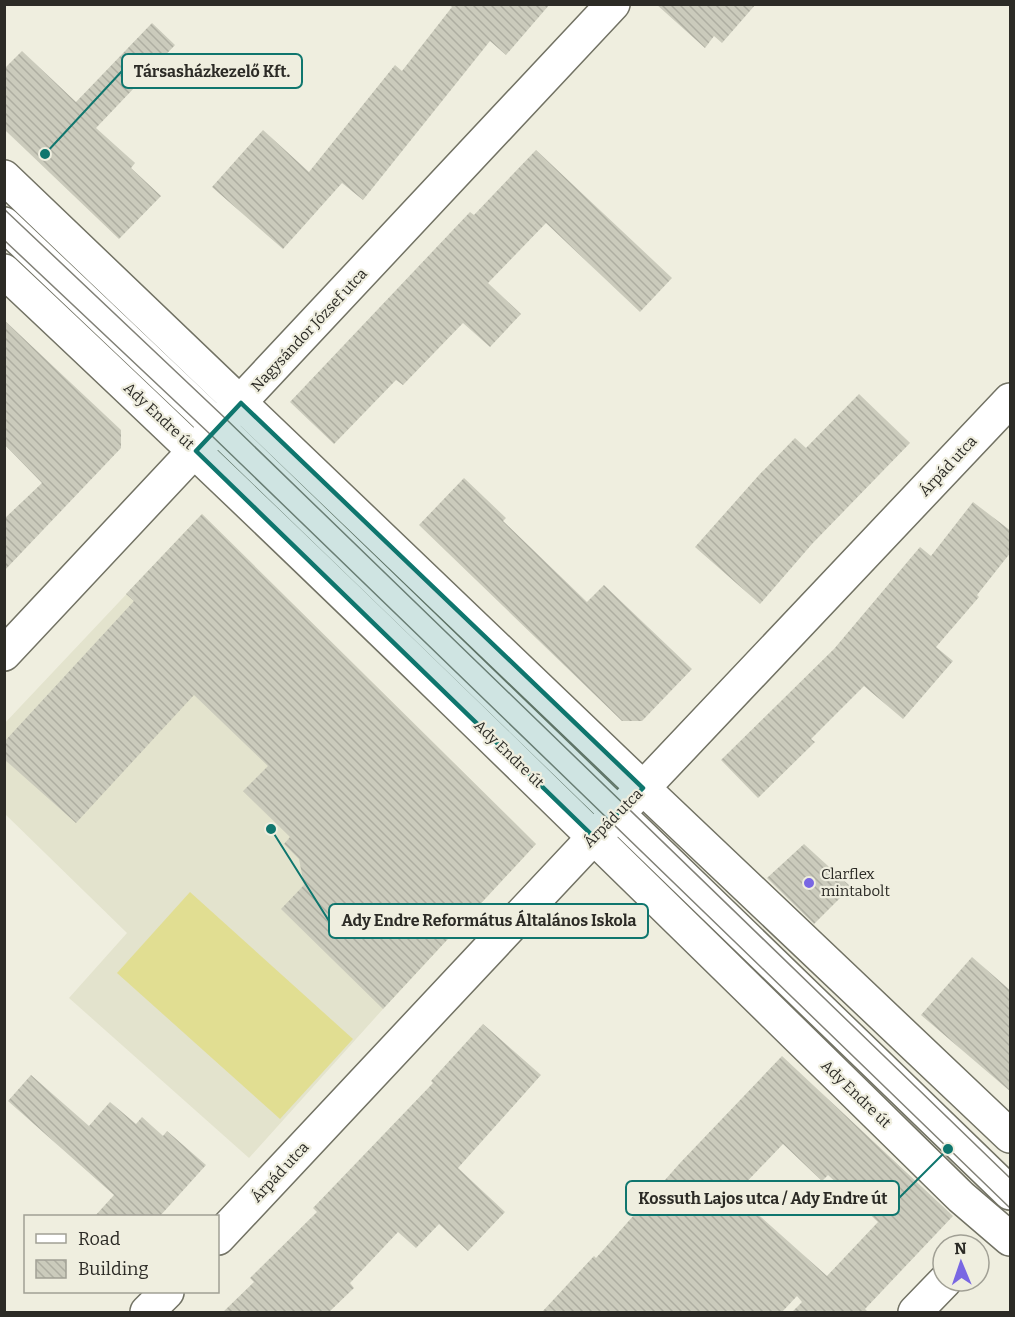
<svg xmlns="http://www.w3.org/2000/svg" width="1015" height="1317" font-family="Bitter,serif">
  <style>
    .built { fill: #e3e3cd }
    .pitch { fill: #e1de92 }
    .building { fill: url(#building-back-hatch); fill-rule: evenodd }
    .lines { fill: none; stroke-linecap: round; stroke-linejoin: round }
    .minor-casing { stroke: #727264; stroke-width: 36 }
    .minor { stroke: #fff; stroke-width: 33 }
    .tram { stroke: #818077; stroke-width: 1.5 }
    .marked { fill: #0f766e; fill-opacity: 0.2; stroke: #0f766e; stroke-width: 4.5; stroke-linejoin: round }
    .poi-dot { fill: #7967e3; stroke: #efeedf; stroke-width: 2 }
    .labels { text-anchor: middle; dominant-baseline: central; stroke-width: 4.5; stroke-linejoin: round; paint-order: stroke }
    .street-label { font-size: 15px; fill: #2c2b26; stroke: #efeedf }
    .poi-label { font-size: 15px; fill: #2c2b26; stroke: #efeedf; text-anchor: start }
    .leader { fill: none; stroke: #0f766e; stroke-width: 2 }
    .callout-dot { fill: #0f766e; stroke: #efeedf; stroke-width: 2 }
    .callout { fill: #efeedf; stroke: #0f766e; stroke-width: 2 }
    .callout-label { font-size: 16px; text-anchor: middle; font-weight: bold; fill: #2c2b26 }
  </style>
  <defs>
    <pattern id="building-back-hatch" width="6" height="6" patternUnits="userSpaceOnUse" patternTransform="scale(1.5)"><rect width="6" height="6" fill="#cbcbbc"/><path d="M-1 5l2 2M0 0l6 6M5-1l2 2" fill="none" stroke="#aeaea1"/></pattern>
  </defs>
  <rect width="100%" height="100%" fill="#efeedf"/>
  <path class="built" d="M202,514L536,844L383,1009L249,1158L69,998L127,933L5,814L4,724Z"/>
  <path class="pitch" d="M190,892L353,1039L280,1119L117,973Z"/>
  <g class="building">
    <path d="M449,4H550L506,55L490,41L363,200L342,183L283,249L212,187L263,130L309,172L395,65L402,71L452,7Z"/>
    <path d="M656,4H756L722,43L714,36L705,48Z"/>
    <path d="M152,23L175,45L96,128L135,163L131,168L161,196L119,239L4,129V69L22,51L76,102Z"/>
    <path d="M536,150L672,278L640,312L546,223L488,283L521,314L490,347L463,323L403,385L396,380L334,444L290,402L470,212L474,215Z"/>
    <path d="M4,320L121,430V448L4,571V519L42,483L4,444Z"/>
    <path d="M859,394L910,443L812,544L760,604L695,547L759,475L795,438L806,448Z"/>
    <path d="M464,478L506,518L503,521L587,602L604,585L692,669L642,721H622L419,525Z"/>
    <path d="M973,502L1011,531V552L977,595L979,597L936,647L953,661L903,719L864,686L811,739L815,742L758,798L721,760L834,649L920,547L931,556Z"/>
    <path d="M202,514L536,844L383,1009L281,909L304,885L299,859L284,844L290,837L243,791L268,766L194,695L76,823L4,759V742L134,601L126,594Z"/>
    <path d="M804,844L851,887L814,924L767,878Z"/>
    <path d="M972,957L1011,991V1092L921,1015Z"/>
    <path d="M483,1024L541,1075L458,1168L505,1212L468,1251L439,1224L416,1248L398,1232L350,1283L354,1288L329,1312H223L254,1282L250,1278L317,1212L313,1208L433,1083L431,1081Z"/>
    <path d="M782,1056L953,1216L865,1309L868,1312H792L802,1302L797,1296L782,1312H542L594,1256L596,1258L680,1163ZM783,1144L822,1181L828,1175L878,1222L827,1276L735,1194Z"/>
    <path d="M31,1075L89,1126L110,1102L136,1124L142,1117L163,1136L167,1131L206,1165L160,1216H95L114,1195L8,1101Z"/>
  </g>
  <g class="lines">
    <defs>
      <g id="minor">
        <path d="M4,177L643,788L1010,1136"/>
        <path d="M4,224L218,427L1010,1193"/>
        <path d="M4,271C328,575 644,886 961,1197L1010,1239"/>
        <path d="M4,654L613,4"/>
        <path d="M218,1238L594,837L643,788L1010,400"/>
        <path d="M147,1312L167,1292"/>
        <path d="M915,1312L945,1281"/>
      </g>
    </defs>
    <use href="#minor" class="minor-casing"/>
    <use href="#minor" class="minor"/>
    <g class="tram">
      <path d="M4,209L226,419L1010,1178"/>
      <path d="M4,240L211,435L1010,1208"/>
    </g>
  </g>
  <path class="marked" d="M241,403L643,788L594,837L196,451Z"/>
  <circle class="poi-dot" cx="809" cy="883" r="6"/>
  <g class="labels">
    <g class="street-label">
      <text transform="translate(309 330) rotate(-47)">Nagysándor József utca</text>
      <text transform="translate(159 416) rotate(43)">Ady Endre út</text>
      <text transform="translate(948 466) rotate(-47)">Árpád utca</text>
      <text transform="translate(509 754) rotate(44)">Ady Endre út</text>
      <text transform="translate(613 818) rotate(-45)">Árpád utca</text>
      <text transform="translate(856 1094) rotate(44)">Ady Endre út</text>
      <text transform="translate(280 1172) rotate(-47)">Árpád utca</text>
    </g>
    <g class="poi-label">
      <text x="821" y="874">Clarflex<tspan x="821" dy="17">mintabolt</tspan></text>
    </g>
  </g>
  <path class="leader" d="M45 154L122 71M271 829L329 921M948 1149L899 1198"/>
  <g class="callout-dot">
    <circle cx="45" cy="154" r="6"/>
    <circle cx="271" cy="829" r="6"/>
    <circle cx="948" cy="1149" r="6"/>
  </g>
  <g class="callout">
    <rect x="122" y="54" width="180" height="34" rx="6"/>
    <rect x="329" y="904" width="319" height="34" rx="6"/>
    <rect x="626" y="1181" width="273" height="34" rx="6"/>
  </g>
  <g class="callout-label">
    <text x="212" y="77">Társasházkezelő Kft.</text>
    <text x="489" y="926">Ady Endre Református Általános Iskola</text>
    <text x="763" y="1204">Kossuth Lajos utca / Ady Endre út</text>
  </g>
  <rect width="1015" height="1317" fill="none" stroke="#2c2b26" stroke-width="12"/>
  <rect x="24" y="1215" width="195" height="78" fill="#efeedf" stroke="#a1a095" stroke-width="1.5"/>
  <rect x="36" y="1234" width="30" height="9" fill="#ffffff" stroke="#a1a095" stroke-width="1.5"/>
  <text x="78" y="1245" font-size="18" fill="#2c2b26">Road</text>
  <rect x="36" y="1260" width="30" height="18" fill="url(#building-back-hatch)" stroke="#a1a095" stroke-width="1.5"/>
  <text x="78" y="1275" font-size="18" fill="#2c2b26">Building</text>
  <g transform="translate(961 1263) rotate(358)"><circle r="28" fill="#efeedf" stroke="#a1a095" stroke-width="1.5"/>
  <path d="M0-4.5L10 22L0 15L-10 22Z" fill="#7967e3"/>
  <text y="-9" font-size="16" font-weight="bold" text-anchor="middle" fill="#2c2b26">N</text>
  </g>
</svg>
